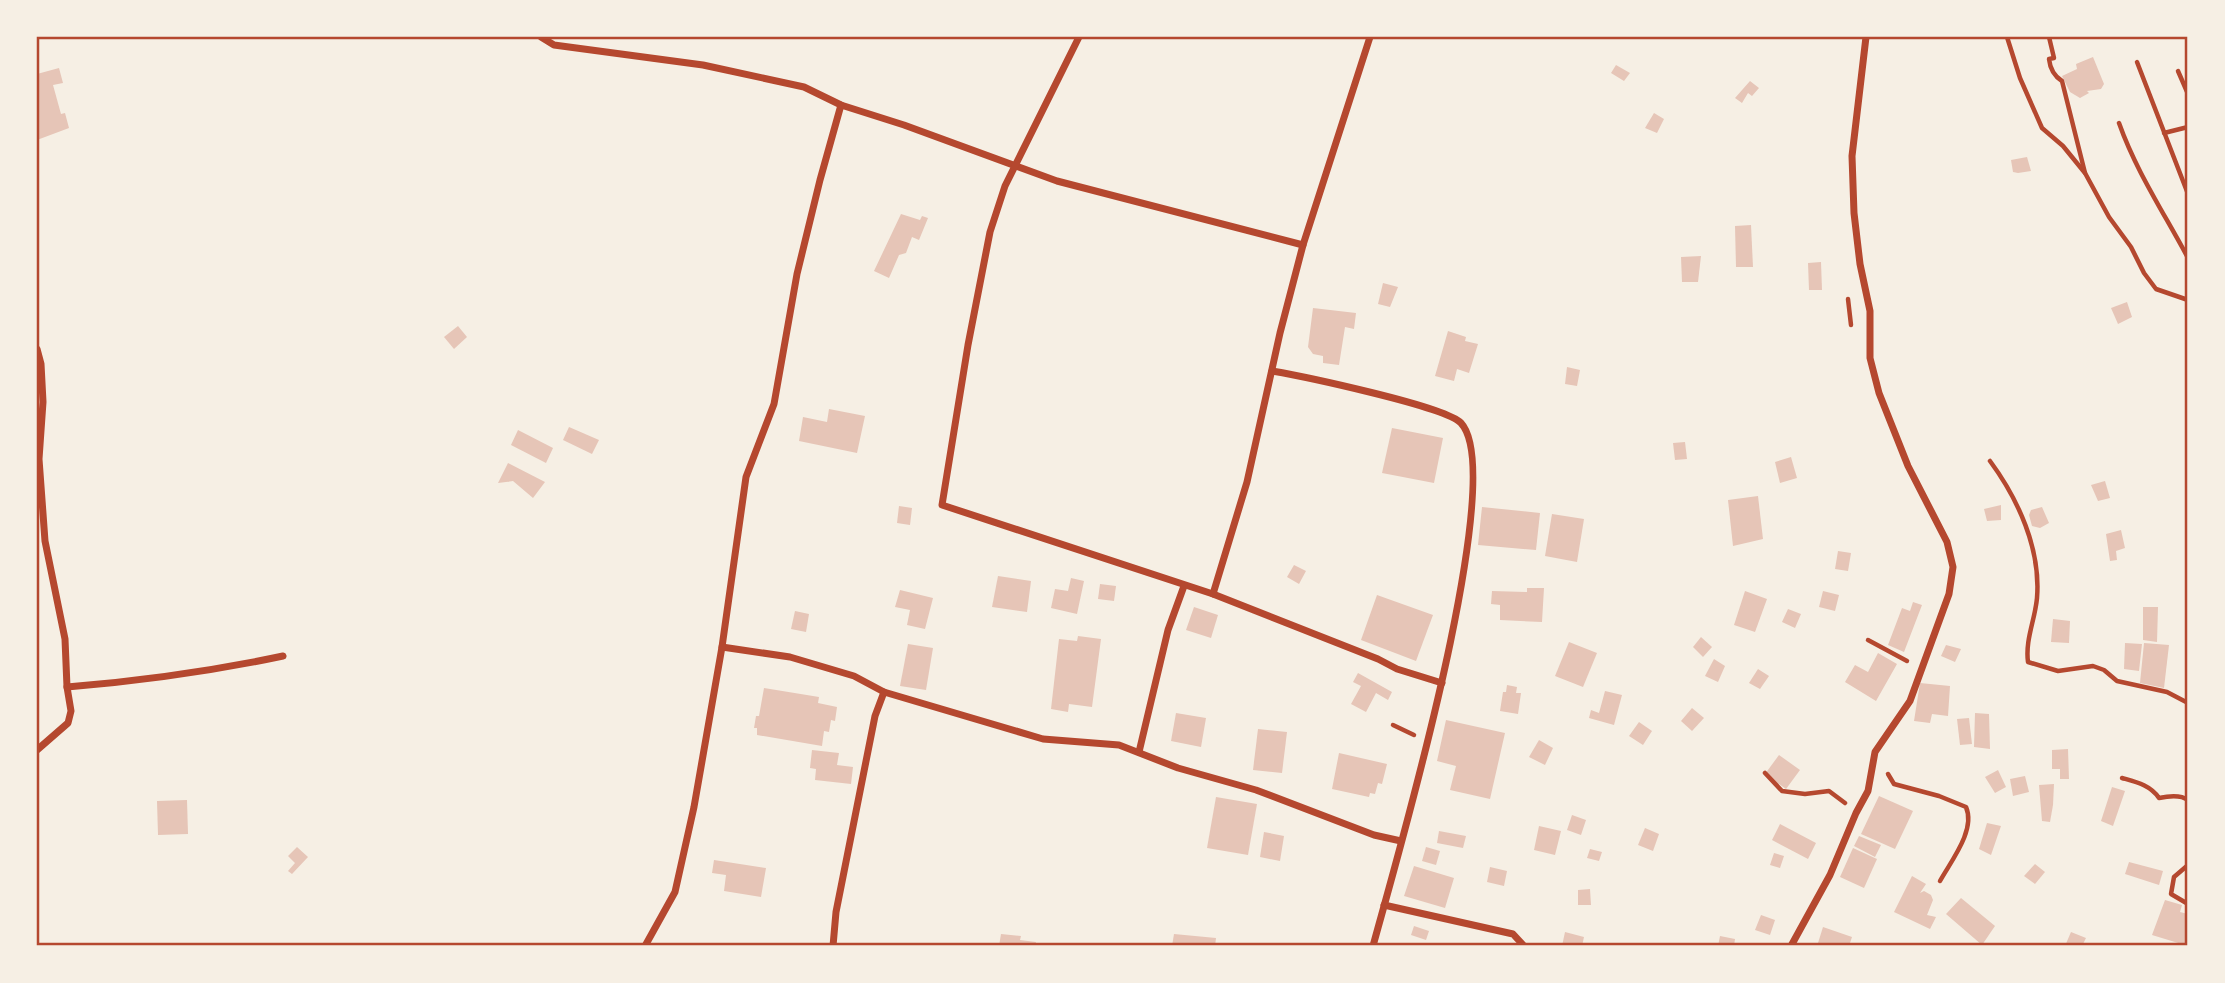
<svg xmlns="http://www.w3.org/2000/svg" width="2225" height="983" font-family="'Nunito Sans',sans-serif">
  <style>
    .building { fill: #e6c5b7 }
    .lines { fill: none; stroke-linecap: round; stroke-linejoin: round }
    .path { stroke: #b5482f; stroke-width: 4.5 }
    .minor { stroke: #b5482f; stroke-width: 7 }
    .neatline { fill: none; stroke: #b5482f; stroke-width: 2.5 }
  </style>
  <rect width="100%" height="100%" fill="#f6efe4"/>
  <g class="building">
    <path d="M2093,57L2104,84L2101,89L2087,91L2089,93L2080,98L2070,92L2062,76L2077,69L2076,64Z"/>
    <path d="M1616,65L1630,73L1624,81L1611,73Z"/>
    <path d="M59,68L63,83L53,85L61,114L65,113L69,128L37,140V74Z"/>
    <path d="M1750,81L1759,88L1752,96L1748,93L1742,103L1735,98Z"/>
    <path d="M1654,113L1664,119L1657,133L1645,128Z"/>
    <path d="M2027,157L2031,171L2018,173L2013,172L2011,160Z"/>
    <path d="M901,214L920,220L922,216L928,218L919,240L912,237L906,253L899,255L889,278L874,271Z"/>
    <path d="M1751,225L1753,267H1736L1735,226Z"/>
    <path d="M1701,256L1698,282H1682L1681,257Z"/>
    <path d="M1821,262L1822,290H1809L1808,263Z"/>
    <path d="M1383,283L1398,287L1390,307L1378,304Z"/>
    <path d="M2127,302L2132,317L2118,324L2111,308Z"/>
    <path d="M1313,308L1356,313L1354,329L1345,327L1339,365L1323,363V356L1313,354L1308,347Z"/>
    <path d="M458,326L467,337L454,349L444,337Z"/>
    <path d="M1448,331L1466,337L1465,341L1478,344L1469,373L1457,369L1454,381L1435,376Z"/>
    <path d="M1567,367L1580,370L1577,386L1565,384Z"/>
    <path d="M829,409L865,416L857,453L799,441L803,417L827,422Z"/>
    <path d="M569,427L599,440L592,454L563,440Z"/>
    <path d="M1392,428L1443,438L1434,483L1382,473Z"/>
    <path d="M518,430L553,448L546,463L511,445Z"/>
    <path d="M1685,442L1687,459L1675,460L1673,443Z"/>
    <path d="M1791,457L1797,478L1780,483L1775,462Z"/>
    <path d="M508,463L545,482L533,498L513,481L498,483Z"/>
    <path d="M2105,481L2110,498L2098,501L2091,485Z"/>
    <path d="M1758,496L1763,539L1733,546L1728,500Z"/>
    <path d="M2001,505V520L1987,521L1984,509Z"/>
    <path d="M899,506L912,508L910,525L897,523Z"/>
    <path d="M1482,507L1540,513L1536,550L1478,545Z"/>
    <path d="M2042,507L2049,523L2040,528L2032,526L2029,515L2031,510Z"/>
    <path d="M1552,514L1584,519L1577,562L1545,556Z"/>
    <path d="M2121,530L2125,548L2116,551L2117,560L2110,561L2106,534Z"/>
    <path d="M1838,551L1851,553L1848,571L1835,569Z"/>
    <path d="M1294,565L1306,571L1299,584L1287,577Z"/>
    <path d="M998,576L1031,581L1027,612L992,607Z"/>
    <path d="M1071,578L1084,581L1077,614L1051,608L1055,589L1068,591Z"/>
    <path d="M1100,584L1116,586L1114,601L1098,599Z"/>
    <path d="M1527,588H1544L1542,622L1500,620V605L1491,604L1492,591L1527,592Z"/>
    <path d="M900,590L933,598L925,629L907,625L910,610L895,607Z"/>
    <path d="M1745,591L1767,599L1755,632L1734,625Z"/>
    <path d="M1823,591L1839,595L1835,611L1819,607Z"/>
    <path d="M1377,595L1433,615L1416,661L1361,640Z"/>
    <path d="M1913,602L1922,605L1904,652L1888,645L1902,608L1910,611Z"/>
    <path d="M1194,607L1218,615L1211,638L1186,630Z"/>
    <path d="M2143,607H2158L2157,642L2143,640Z"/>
    <path d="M1788,609L1801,614L1795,628L1782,622Z"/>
    <path d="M795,611L809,614L806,632L791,629Z"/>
    <path d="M2053,619L2070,621L2069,643L2051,642Z"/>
    <path d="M1078,636L1101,639L1092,707L1069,704L1068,712L1051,709L1059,639L1077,641Z"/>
    <path d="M1701,637L1712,647L1703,657L1693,647Z"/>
    <path d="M1569,642L1597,653L1583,687L1555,676Z"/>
    <path d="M2125,643L2142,644L2139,671L2124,669Z"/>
    <path d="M2144,643L2169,645L2164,688L2140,683Z"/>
    <path d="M908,644L933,648L926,690L900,686Z"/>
    <path d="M1946,645L1961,649L1955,662L1941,656Z"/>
    <path d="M1878,653L1897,664L1876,701L1845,682L1855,665L1868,672Z"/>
    <path d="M1714,659L1725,666L1718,682L1705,676Z"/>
    <path d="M1758,669L1769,676L1760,689L1749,683Z"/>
    <path d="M1358,673L1392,692L1388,700L1376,693L1366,712L1351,704L1361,686L1353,682Z"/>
    <path d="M1920,683L1950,686L1948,716L1932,714L1930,723L1914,721Z"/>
    <path d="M1507,685L1517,687L1516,693H1521L1518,714L1500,711L1503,692H1506Z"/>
    <path d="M764,688L819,697L818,703L837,707L835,721L831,720L829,732L824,731L822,746L757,735V728H754L756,716H759Z"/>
    <path d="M1605,691L1622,695L1614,725L1589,718L1591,710L1599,713Z"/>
    <path d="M1692,708L1704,718L1692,731L1681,721Z"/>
    <path d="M1176,713L1206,718L1201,747L1171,741Z"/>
    <path d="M1975,713L1989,714L1990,749L1974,747Z"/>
    <path d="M1969,718L1972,744L1960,745L1957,719Z"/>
    <path d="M1446,720L1505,733L1490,799L1450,790L1456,766L1437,761Z"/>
    <path d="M1639,722L1652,731L1643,745L1629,736Z"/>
    <path d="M1258,729L1287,732L1282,773L1253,770Z"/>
    <path d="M1539,740L1553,748L1545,765L1529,757Z"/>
    <path d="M2068,749L2069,779H2060V769H2052V750Z"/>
    <path d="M812,750L839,753L837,765L853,767L851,784L815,780L816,769L810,768Z"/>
    <path d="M1339,753L1387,764L1382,784L1378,783L1375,794L1370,793L1369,797L1332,789Z"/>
    <path d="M1779,755L1800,770L1786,789L1765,774Z"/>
    <path d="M1998,770L2006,787L1995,793L1985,777Z"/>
    <path d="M2025,776L2029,792L2013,796L2010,779Z"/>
    <path d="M2054,784L2053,805L2050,822L2042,821L2039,785Z"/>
    <path d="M2112,787L2125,791L2113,826L2101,821Z"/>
    <path d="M1879,796L1913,811L1895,849L1861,834Z"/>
    <path d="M1216,797L1257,804L1248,855L1207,848Z"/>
    <path d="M187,800L188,834L158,835L157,801Z"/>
    <path d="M1572,815L1586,820L1581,835L1567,830Z"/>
    <path d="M1987,823L2001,826L1991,855L1979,849Z"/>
    <path d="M1780,824L1816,843L1808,859L1772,840Z"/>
    <path d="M1539,826L1561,831L1555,855L1534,850Z"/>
    <path d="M1645,828L1659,834L1653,851L1638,845Z"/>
    <path d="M1439,831L1466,836L1463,848L1437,843Z"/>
    <path d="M1264,832L1284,836L1280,861L1260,857Z"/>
    <path d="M1859,836L1881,845L1875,857L1854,846Z"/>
    <path d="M297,847L308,857L292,874L288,871L295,863L288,856Z"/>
    <path d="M1426,847L1440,851L1436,865L1422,861Z"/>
    <path d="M1853,848L1877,859L1864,888L1840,877Z"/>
    <path d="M1590,849L1602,852L1599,861L1587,858Z"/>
    <path d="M1774,853L1784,856L1780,868L1770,865Z"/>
    <path d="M714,860L766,868L761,897L724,891L726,875L712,873Z"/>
    <path d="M2129,862L2163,871L2159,885L2125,874Z"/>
    <path d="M2035,864L2045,872L2035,884L2024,876Z"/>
    <path d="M1414,866L1454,878L1445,908L1404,896Z"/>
    <path d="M1490,867L1507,871L1504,886L1487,882Z"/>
    <path d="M1912,876L1926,884L1920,893L1924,891L1931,895L1933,900L1927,915L1936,917L1930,929L1894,912Z"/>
    <path d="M1590,889L1591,905H1578V890Z"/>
    <path d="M1961,898L1995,926L1982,945L1946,914Z"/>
    <path d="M2165,900L2182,905L2180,912L2188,914V946L2152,935Z"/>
    <path d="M1761,915L1775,920L1770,935L1755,930Z"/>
    <path d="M1414,926L1429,931L1426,940L1411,935Z"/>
    <path d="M1823,927L1852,937L1849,946H1829L1818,943Z"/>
    <path d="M1565,932L1584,937L1582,946H1562Z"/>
    <path d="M2071,932L2086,938L2082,946H2065Z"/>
    <path d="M1001,934L1021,936L1020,940L1036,942L1035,946H999Z"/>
    <path d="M1174,934L1216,938L1215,946H1172Z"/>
    <path d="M1720,936L1735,939L1734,946H1718Z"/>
  </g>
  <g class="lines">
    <g class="path">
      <path d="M2007,37L2020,78L2042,128L2063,146L2085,173L2109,217L2131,247L2144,273L2156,289L2188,300"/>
      <path d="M2049,37L2054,58L2049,59C2050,68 2054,76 2062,81L2085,173"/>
      <path d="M2137,62L2188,194"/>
      <path d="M2178,71L2188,94"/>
      <path d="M2119,123C2136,171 2164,213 2188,258"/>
      <path d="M2164,133L2188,127"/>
      <path d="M1848,299L1851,325"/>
      <path d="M1990,461C2018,499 2041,549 2037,598C2035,620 2025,640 2028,662L2058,671L2093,666L2104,670L2117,681L2167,692L2188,703"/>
      <path d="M1868,640L1907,661"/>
      <path d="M1393,725L1414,735"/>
      <path d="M1765,773L1782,791L1805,794L1829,791L1845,803"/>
      <path d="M1888,774L1894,784L1939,796L1966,807C1976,830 1951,861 1940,881"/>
      <path d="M2122,778C2136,782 2150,785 2159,798C2168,796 2180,794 2188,800"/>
      <path d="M2188,865L2174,877L2171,894L2188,904"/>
    </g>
    <g class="minor">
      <path d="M541,37L554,45L703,65L804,87L841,105L904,125L1057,181L1303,245"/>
      <path d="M1079,37L1005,186L990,232L968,345L942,505L1213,594L1378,659L1397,669L1442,683"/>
      <path d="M37,349L41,364L43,402L39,459L45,541L65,639L67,687L71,711L68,723L37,750"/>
      <path d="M1272,371C1301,376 1445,406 1461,423C1510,476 1394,868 1373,946"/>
      <path d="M1213,594L1247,482L1280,333L1303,245L1370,37"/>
      <path d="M722,647L790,657L854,676L884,692L1043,739L1119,745L1178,768L1256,790L1374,835L1401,841"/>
      <path d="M67,687C140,681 212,671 283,656"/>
      <path d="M1139,752L1168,630L1184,586"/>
      <path d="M1384,905L1513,934L1524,946"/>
      <path d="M645,946L675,892L694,807L722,647L746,477L774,404L797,274L820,180L841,105"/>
      <path d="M833,946L836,912L875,716L884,692"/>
      <path d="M1791,946L1830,875L1856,813L1868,791L1875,752L1910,701L1949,594L1953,567L1947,542L1908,466L1879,393L1870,358V311L1860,264L1854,213L1852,156L1866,37"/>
    </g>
  </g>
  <rect width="2225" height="983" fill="none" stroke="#f6efe4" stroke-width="77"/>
  <rect x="38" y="38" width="2148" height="906" class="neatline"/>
</svg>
